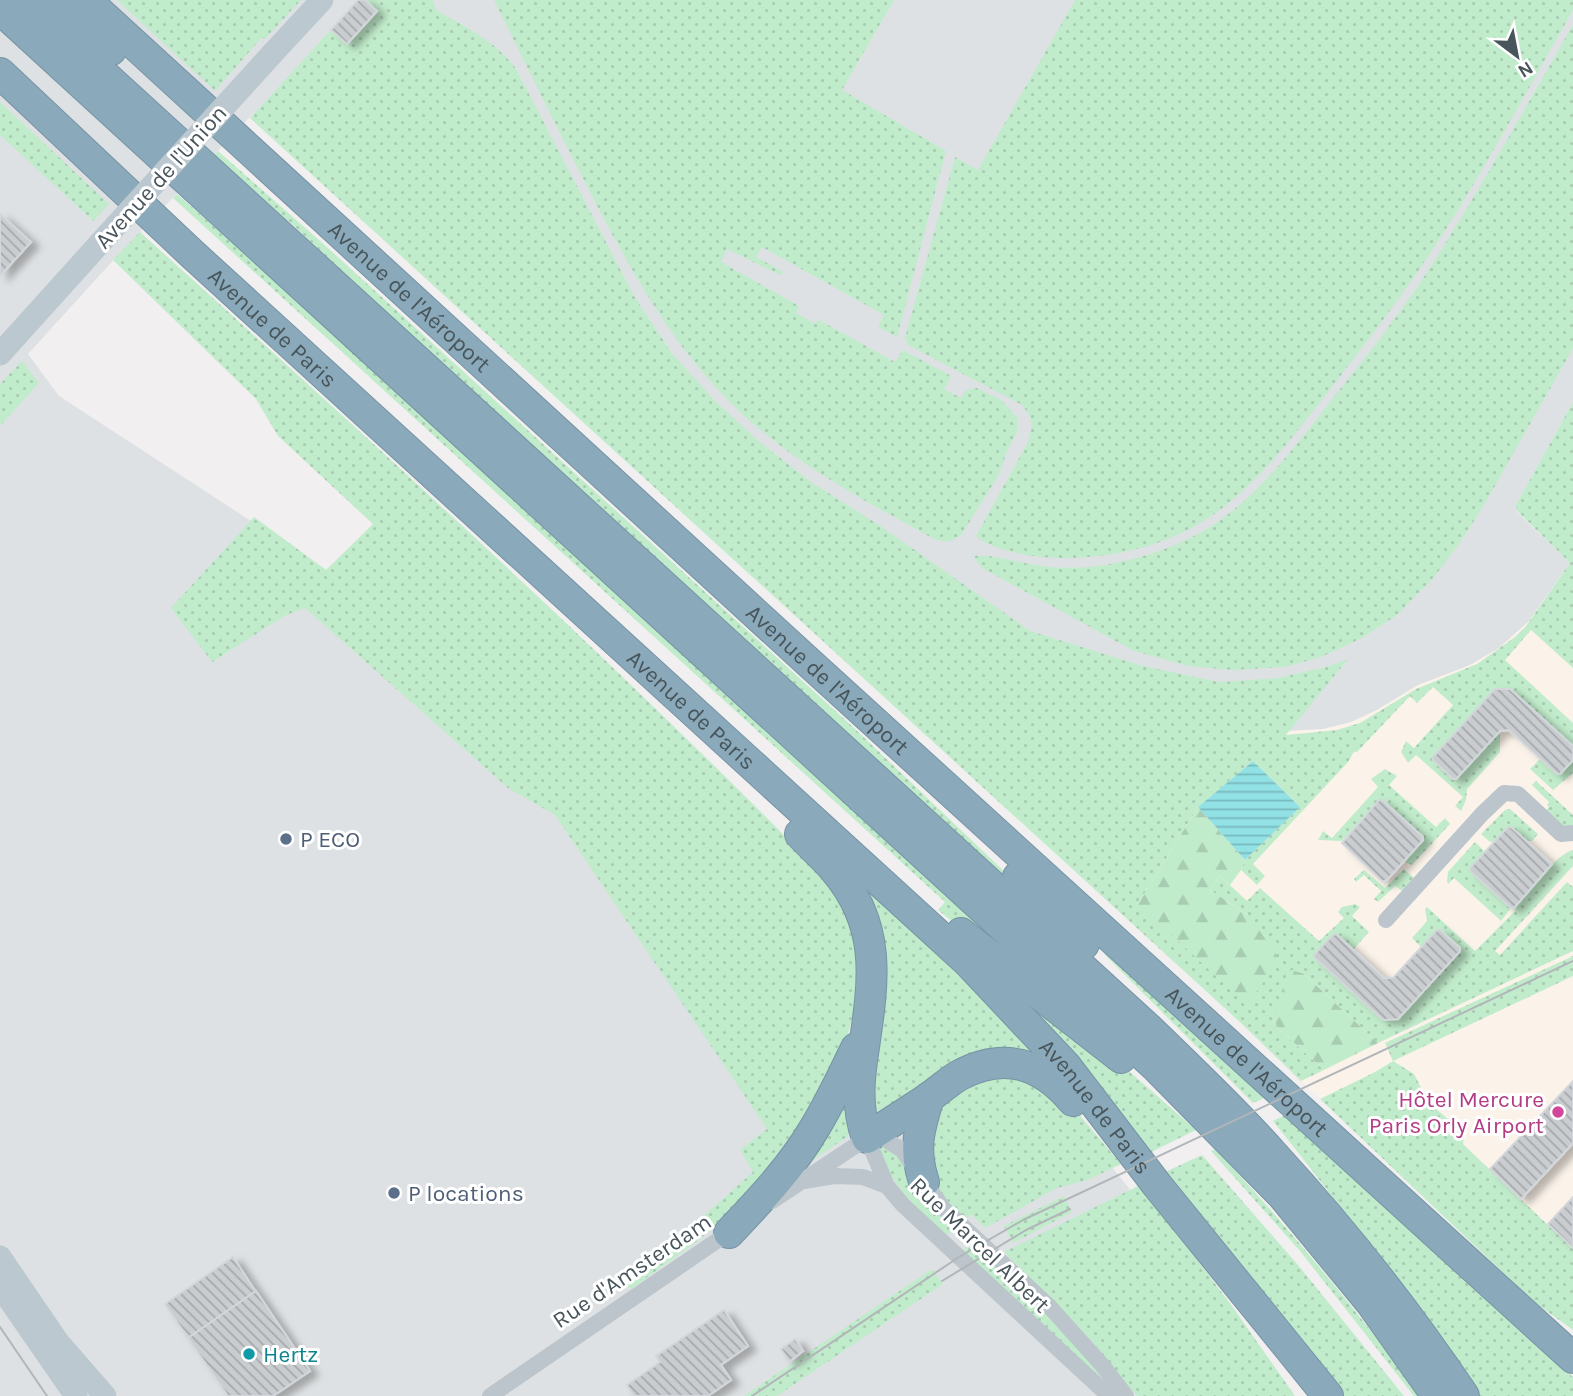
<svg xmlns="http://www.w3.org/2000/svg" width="1573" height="1396" font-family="Karla,sans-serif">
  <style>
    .commercial { fill: #fbf3ea }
    .airport { fill: #dee1e3 }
    .grass { fill: url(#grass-dots) }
    .forest { fill: url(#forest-firs) }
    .water { fill: url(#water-rules) }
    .building { fill: url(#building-back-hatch); stroke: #d3d6da; stroke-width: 2; filter: url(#shadow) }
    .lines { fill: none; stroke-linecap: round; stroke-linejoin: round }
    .highway-casing { stroke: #7694a6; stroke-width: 32 }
    .street { stroke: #bbc5cb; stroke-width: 16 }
    .secondary { stroke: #bcc8cf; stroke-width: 23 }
    .highway { stroke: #8aa9ba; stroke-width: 30 }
    .tram { stroke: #b2b5b9; stroke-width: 2 }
    .secondary-bridge { stroke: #bcc8cf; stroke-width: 23 }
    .service-dot { fill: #5c6f8a; stroke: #fff; stroke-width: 2.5 }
    .hotel-dot { fill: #d1479c; stroke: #fff; stroke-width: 2.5 }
    .culture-dot { fill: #0f9aa8; stroke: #fff; stroke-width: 2.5 }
    .labels { text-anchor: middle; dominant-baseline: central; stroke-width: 6; stroke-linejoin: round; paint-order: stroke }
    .street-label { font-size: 23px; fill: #48555b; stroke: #fff }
    .service-label { font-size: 23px; fill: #4e5e75; stroke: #fff; text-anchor: start }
    .hotel-label { font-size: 23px; fill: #b23c85; stroke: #fff; text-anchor: end }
    .culture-label { font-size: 23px; fill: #0d838f; stroke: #fff; text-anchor: start }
  </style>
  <defs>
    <pattern id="grass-dots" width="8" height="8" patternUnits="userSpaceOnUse" patternTransform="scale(1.75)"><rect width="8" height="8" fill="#c1eccb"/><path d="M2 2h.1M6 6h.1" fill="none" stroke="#a7ccb1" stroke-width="1.8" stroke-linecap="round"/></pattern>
    <pattern id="forest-firs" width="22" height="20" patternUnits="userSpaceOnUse" patternTransform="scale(1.75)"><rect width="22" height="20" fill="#c1eccb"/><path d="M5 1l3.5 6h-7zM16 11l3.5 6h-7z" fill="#a7ccb1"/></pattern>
    <pattern id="water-rules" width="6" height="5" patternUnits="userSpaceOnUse" patternTransform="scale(1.75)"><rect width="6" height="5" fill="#91e1e5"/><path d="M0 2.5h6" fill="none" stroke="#78b9bd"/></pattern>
    <pattern id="building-back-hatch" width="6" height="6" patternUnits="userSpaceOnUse" patternTransform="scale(1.75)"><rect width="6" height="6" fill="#c9cdd0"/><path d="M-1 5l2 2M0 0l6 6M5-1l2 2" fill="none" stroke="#a5a9ac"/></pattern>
    <filter id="shadow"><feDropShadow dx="8" dy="4.5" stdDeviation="3.5" flood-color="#0004"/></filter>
  </defs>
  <rect width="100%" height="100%" fill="#f1efef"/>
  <path class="commercial" d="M1573,560V1330L1534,1302L1242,1024L965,771L1000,730L1287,731L1323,729L1351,722L1418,685L1470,665Z"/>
  <path class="airport" d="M0,0H1573V402L1516,505L1517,512L1570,563L1528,622L1499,648L1470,665L1418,685L1377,710L1351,722L1323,729L1287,731L1138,713L255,112L119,254L28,354L59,396L672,795L876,1129L1046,1084L1294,1396H0Z"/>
  <g class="grass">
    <path d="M117,0H301L265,39L262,37L215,91Z"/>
    <path d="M358,0H433L436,10C464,26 497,42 516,69L634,296L671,352L715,401L761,443L811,482L879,525L1030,631L1143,666L1219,682L1278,678L1326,667L1348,659L1286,735L1337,730L1360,723L1416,689L1477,664L1515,637L1526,626L1570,563L1517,511L1516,505L1573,402V668L1531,630L1505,660L1573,723V746L1511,689H1495L1433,757V760L1453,779L1500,731V752L1467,789L1466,800L1461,811L1455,806L1463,797L1416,755L1408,763L1401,752L1406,741L1414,748L1453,705L1433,687L1417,703L1410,696L1357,752L1354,751L1349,761L1253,864L1265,876L1257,885L1241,870L1245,860L1300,807L1253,761L1198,807L1138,904L1248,915L1210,890L1220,876L1247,901L1260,888L1319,941L1344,918L1338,912L1342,907L1355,904L1360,907L1352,916L1369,932L1353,950L1336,934L1333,935L1315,955V958L1383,1020L1398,1019L1460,951V948L1440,930H1437L1421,947L1412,938L1427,921L1425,909L1427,907L1475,951L1515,911L1514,908C1528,893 1556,854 1573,850V866L1495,951L1500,955L1567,882L1573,887V951L1378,1043L1304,974L1274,1020L1279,1029L1324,1070L1301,1081L1242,1024L250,118Z"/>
    <path d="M494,0H894L842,90L946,151L897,337L878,327L884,315L762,247L756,257L783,272L780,275L727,249L721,262L799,306L796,313L815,324L819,320L895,362L903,350L951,376L944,389L961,398L966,390L977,388L1001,400L1017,417V432L1007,451L998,476L962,534C952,542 946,543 934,539C865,501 793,463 736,408C673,347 631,271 591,194C558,130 526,65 494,0Z"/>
    <path d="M1075,0H1573V10C1533,80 1494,152 1451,221C1415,279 1373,334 1331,388C1295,434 1257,486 1208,518C1167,545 1121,556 1073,558C1047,559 996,554 976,536L1027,444C1033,427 1034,419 1022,405L908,345L905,338L955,157L978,170Z"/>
    <path d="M1573,25V348L1484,505L1459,544L1434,577L1397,615L1362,638L1321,657L1285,667L1233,670L1188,666L1134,651L982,568L973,556C994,554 1015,562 1036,565C1061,570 1095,568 1120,562C1157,554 1196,539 1226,516C1268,484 1301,439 1333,398C1364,360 1394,321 1422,280C1476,197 1524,110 1573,25Z"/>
    <path d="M0,102L109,204L93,221L0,135Z"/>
    <path d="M218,151L328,248L853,727L1009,876L1029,908L851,736L802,701L414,347L343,273L292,224L232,179L210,159Z"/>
    <path d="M177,194L447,431L648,618L688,660L996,935L1017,970L998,942L969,925L983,946L938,910L945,902L173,198Z"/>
    <path d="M140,232C376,446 613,659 835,887L854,923L859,991L839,1070L747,1201L695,1243L631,1289L627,1284L753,1172L740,1150L767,1129L555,815L508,788L305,608L286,615L212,662L171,608L254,517L326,570L373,524L278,436L256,399L113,260Z"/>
    <path d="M22,361L39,383L0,426V384Z"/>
    <path d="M1540,759L1557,774H1560L1573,760V773L1553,790L1530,769Z"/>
    <path d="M1385,769L1397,776L1389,785L1436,827L1445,818L1450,824L1412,865L1403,861L1423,841V837L1382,800H1379L1342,841L1318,840L1323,831L1332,838L1378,787L1371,779Z"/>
    <path d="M1536,781L1573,815V826L1565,828L1545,811L1549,807L1547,805L1549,802L1532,785Z"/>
    <path d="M1510,809L1538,834L1532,841H1525L1511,827H1508L1494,842H1490L1481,834L1505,810Z"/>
    <path d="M1475,842L1483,850L1511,908L1501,921L1454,878L1448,884L1447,881L1448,872Z"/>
    <path d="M1404,869L1414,878L1402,891L1395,886L1378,902L1374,899L1381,891L1364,875L1356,882L1354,879L1364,870L1385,888Z"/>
    <path d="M862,878L907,919L1058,1073L1032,1061L875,1121Z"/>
    <path d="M1081,923L1269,1096L1253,1103L1106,956Z"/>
    <path d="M1573,956V976L1393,1061L1414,1074L1429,1103L1455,1125L1465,1128L1463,1144L1573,1249V1330L1534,1302L1320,1099L1375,1072L1393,1061L1385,1043Z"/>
    <path d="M1038,1003L1123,1066L1196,1130L1149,1153L1031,1012Z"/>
    <path d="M1007,1069L1076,1111L1121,1164L1088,1180L1057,1188L985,1228L971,1214L964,1220L930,1182L925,1131L949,1089Z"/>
    <path d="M846,1084L850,1131L847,1137L796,1171Z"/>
    <path d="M1289,1113L1573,1377V1396H1475C1410,1302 1345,1210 1273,1121Z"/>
    <path d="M879,1146H889L958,1228L945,1236C920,1211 887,1182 879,1146Z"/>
    <path d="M1215,1149C1289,1227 1356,1310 1421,1396H1414L1300,1251L1211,1151Z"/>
    <path d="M1202,1155L1298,1265L1404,1396H1338L1163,1173Z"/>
    <path d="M1140,1185L1232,1306L1295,1396H1137L1086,1335L1004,1252Z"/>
    <path d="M1064,1196L1072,1212L1013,1243L1004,1226Z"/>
    <path d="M975,1244L1030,1294L1106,1379L1107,1384L960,1252Z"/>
    <path d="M932,1269L943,1284L777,1396H744Z"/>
  </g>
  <g class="forest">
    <path d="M1198,807L1245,860L1241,870L1230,885L1220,876L1210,890L1248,915L1280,959L1247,1005L1138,904Z"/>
    <path d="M1288,969L1304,974L1378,1043L1324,1070L1279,1029L1274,1020Z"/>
  </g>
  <path class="water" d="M1253,761L1300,807L1245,860L1198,807Z"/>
  <g class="building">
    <path d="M358,0H365L377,11L347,44L331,30Z"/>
    <path d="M0,214L31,242L0,276Z"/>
    <path d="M1495,689H1510L1573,746V760L1560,774H1557L1509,730L1500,731L1456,779H1453L1433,760V757Z"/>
    <path d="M1379,800H1382L1423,837V840L1386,881H1382L1342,843Z"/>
    <path d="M1508,827H1511L1552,864L1514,908H1511L1470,871V868Z"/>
    <path d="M1437,930H1440L1460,948V951L1398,1019L1383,1020L1315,958L1314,955L1333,935L1336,934L1384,978H1393Z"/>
    <path d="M1573,1081V1143L1521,1199L1490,1169Z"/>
    <path d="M1573,1197V1248L1548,1224Z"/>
    <path d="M233,1257L256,1292L188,1338L165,1304Z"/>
    <path d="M256,1291L310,1371L273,1396H228L188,1338Z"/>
    <path d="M724,1310L748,1346L721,1365L731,1380L708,1396H634L627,1385L660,1362L656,1356Z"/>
    <path d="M795,1339L803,1351L789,1362L781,1349Z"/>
  </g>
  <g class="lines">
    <defs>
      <g id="highway">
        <path d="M22,0L1148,1028C1190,1069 1233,1109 1272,1153C1342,1229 1406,1310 1464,1396"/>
        <path d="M53,0L111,50"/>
        <path id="s1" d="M86,0L805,659L1573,1358"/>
        <path d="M0,9L1156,1067L1283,1196L1371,1303L1437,1396"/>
        <path id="s2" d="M0,73L190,252L968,962L1066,1066L1157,1185L1328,1396"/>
        <path d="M800,834C811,846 824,857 834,869C882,925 874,979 864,1047C859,1078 856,1108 867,1138C887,1125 907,1112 927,1099C937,1092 947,1083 958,1076C1004,1051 1041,1063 1073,1101"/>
        <path d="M1018,877L1084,944"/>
        <path d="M961,933L1121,1058"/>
        <path d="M924,1182C913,1149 919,1130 929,1097"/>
        <path d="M729,1233C760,1200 791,1168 814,1129C830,1103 843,1075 856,1048"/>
      </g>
    </defs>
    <use href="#highway" class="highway-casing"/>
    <g class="street">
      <path d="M1386,920L1482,814L1504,793L1518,794L1561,834L1573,833"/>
      <path d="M867,1138L887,1186L903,1205L1109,1396"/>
      <path d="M804,1181L834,1176L863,1177L887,1186"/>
      <path d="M772,1201L867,1138L882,1137L902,1150L943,1208L1049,1306L1102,1365L1126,1396"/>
      <path d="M490,1396L734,1229"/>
    </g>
    <g class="secondary">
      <path d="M272,54L322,0"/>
      <path d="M0,354L101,242"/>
      <path d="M0,1257L58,1342L105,1396"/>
      <path d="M0,1286L76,1396"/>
    </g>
    <use href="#highway" class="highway"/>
    <g class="tram">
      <path d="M942,1281L1026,1230L1070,1209"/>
      <path d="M0,1327L47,1396"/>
      <path d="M752,1396L959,1257L1023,1220L1573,961"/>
    </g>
    <path class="secondary-bridge" d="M101,242L272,54"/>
  </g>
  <g class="service-dot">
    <circle cx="286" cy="839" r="7"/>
    <circle cx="394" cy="1193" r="7"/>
  </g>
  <circle class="hotel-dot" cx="1558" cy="1112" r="7"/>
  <circle class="culture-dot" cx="249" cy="1354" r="7"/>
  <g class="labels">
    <g class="street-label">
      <text transform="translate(161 177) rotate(-48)">Avenue de l'Union</text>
      <text stroke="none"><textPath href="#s1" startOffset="439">Avenue de l'Aéroport</textPath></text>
      <text stroke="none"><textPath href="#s2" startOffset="373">Avenue de Paris</textPath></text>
      <text stroke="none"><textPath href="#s1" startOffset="1006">Avenue de l'Aéroport</textPath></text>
      <text stroke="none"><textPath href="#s2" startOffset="940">Avenue de Paris</textPath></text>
      <text stroke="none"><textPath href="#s1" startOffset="1573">Avenue de l'Aéroport</textPath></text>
      <text stroke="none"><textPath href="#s2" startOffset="1507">Avenue de Paris</textPath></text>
      <text transform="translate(980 1245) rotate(44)">Rue Marcel Albert</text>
      <text transform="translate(632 1271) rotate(-34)">Rue d'Amsterdam</text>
    </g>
    <g class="service-label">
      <text x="300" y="839">P ECO</text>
      <text x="408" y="1193">P locations</text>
    </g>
    <g class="hotel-label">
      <text x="1544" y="1099">Hôtel Mercure<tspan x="1544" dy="26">Paris Orly Airport</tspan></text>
    </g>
    <g class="culture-label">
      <text x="263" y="1354">Hertz</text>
    </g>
  </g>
  <g transform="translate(1517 56) rotate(148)" stroke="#ffffff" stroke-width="5" paint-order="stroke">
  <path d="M0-5L12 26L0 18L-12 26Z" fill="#48555b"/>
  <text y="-10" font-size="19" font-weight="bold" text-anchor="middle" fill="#48555b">N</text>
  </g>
</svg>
